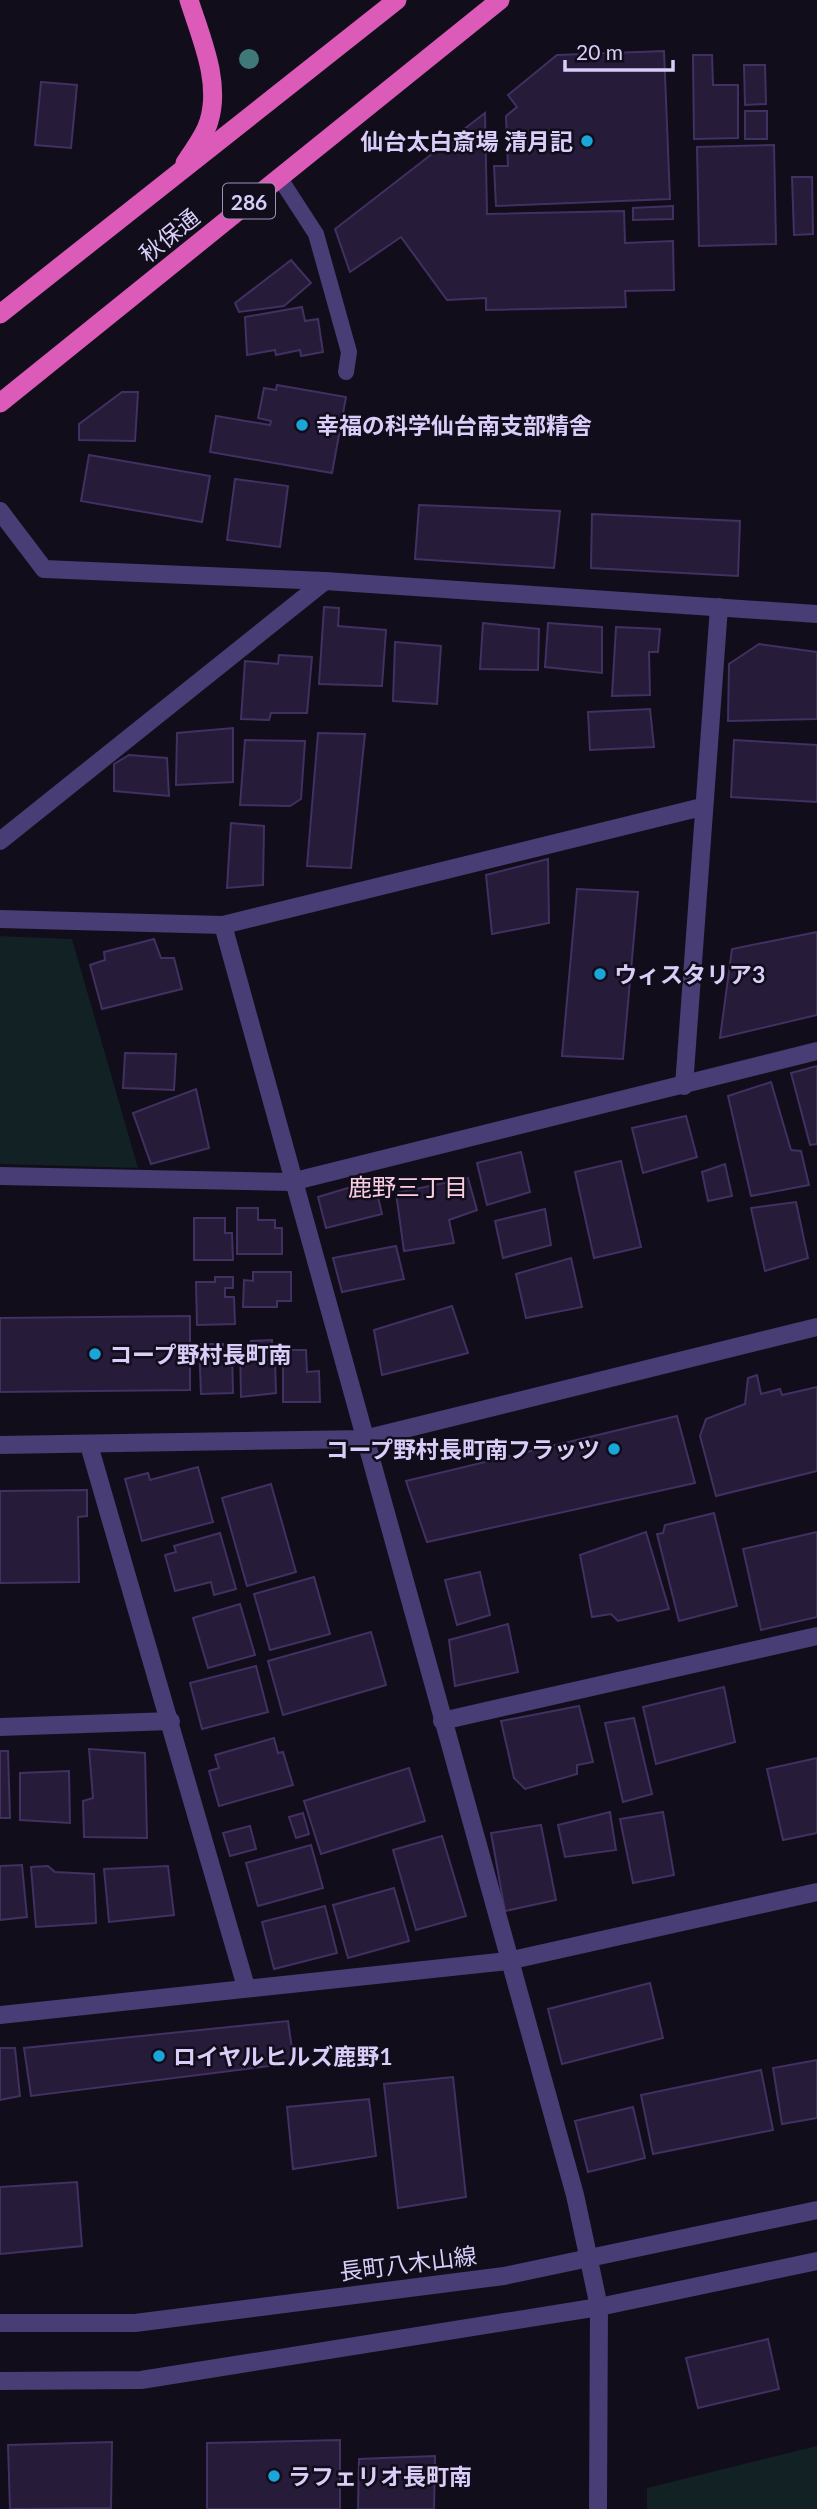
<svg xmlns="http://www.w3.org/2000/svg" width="817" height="2509" font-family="Lato,'Noto Sans JP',sans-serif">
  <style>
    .green { fill: #112124 }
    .building { fill: #261b39; stroke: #423062; stroke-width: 2 }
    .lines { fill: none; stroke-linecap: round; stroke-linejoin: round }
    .service { stroke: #483d74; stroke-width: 16 }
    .minor { stroke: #483d74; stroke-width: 18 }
    .tertiary { stroke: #483d74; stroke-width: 18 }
    .trunk { stroke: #dc5bb8; stroke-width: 19 }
    .tree { fill: #3e7878 }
    .poi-dot { fill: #1aa6d8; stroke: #110d1a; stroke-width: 2.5 }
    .labels { text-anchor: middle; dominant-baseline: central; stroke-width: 5; stroke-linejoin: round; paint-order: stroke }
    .shield { fill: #110d1a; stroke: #9d93b6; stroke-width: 2 }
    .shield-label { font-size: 21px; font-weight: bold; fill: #d9cdf9 }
    .poi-label { font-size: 23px; font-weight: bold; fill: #d9cdf9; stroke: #110d1a; text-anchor: start }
    .street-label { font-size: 23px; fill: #d9cdf9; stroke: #110d1a }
    .neighbourhood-label { font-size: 24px; fill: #f9cee3; stroke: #110d1a }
  </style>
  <rect width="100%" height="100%" fill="#110d1a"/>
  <g class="green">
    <path d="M0,936L72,939L138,1168L0,1164Z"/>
    <path d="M817,2446V2509H647V2488Z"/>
  </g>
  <g class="building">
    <path d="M664,51L670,199L496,206L494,166H508L506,116L517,107L508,95L557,55Z"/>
    <path d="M693,55H712L713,85H738V138L694,139Z"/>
    <path d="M744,65H765L766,104L745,105Z"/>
    <path d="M41,82L77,85L71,148L35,145Z"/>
    <rect x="745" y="111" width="22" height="28"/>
    <path d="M485,113L487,214L624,211L625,243L673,241L674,290L625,291L626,307L486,310V298L447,300L401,237L350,272L335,229Z"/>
    <path d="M774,145L776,244L699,246L697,147Z"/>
    <path d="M792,177H812L813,234L794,235Z"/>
    <path d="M673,206V219L633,220V208Z"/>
    <path d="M291,260L311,283L284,306L239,312L235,303Z"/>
    <path d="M302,307L305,321L318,319L323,352L301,356L300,350L276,355L275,350L247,355L245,317Z"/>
    <path d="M277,385L346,397L332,473L210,452L216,416L270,425L271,421L258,418L264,388L276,390Z"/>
    <path d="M122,392H138L135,441L79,440V424Z"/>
    <path d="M89,455L210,476L202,522L81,501Z"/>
    <path d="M235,479L288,486L280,547L227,540Z"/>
    <path d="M419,505L560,511L554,568L415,559Z"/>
    <path d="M592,514L740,521L738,576L591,568Z"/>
    <path d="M324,607L339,608L338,626L386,630L382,686L319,684Z"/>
    <path d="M483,623L539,629L538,670L480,669Z"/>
    <path d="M548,623L602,627V673L545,667Z"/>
    <path d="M616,627L660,629L658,652H649L650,695L612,696Z"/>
    <path d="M395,642L441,646L437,704L393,701Z"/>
    <path d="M759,644L817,652V719L728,721L729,664Z"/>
    <path d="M279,655L312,657L307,713H271L269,720L241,719L245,661L278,664Z"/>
    <path d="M650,709L654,747L590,750L588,712Z"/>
    <path d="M233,728V782L176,785L177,733Z"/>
    <path d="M318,733L365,734L351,868L307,866Z"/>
    <path d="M245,740L305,741L301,799L290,806L240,805Z"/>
    <path d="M734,740L817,745V802L731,797Z"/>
    <path d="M129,755L167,758L169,796L114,791V764Z"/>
    <path d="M231,823L264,826L263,885L227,888Z"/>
    <path d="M548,859L549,923L492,934L486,875Z"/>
    <path d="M577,889L638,892L623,1059L562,1056Z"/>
    <path d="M817,932V1015L720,1038L732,949Z"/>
    <path d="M154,939L161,958H174L182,989L102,1009L90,965L105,960L104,952Z"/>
    <path d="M125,1053L176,1054L174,1090L123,1088Z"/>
    <path d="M817,1066V1144L810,1145L791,1073Z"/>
    <path d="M771,1082L791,1150L801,1151L809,1185L751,1196L728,1096Z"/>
    <path d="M196,1089L209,1148L151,1164L133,1113Z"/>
    <path d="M686,1116L697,1157L643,1173L632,1128Z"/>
    <path d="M521,1152L530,1192L487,1205L477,1163Z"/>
    <path d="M621,1161L641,1247L594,1258L575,1172Z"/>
    <path d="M725,1164L732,1196L708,1201L702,1172Z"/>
    <path d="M468,1178L477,1210L449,1220L454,1243L404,1251L396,1193Z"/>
    <path d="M374,1180L382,1214L326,1228L318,1197Z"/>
    <path d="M796,1202L808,1258L765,1271L751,1208Z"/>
    <path d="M237,1208H258V1220H275V1228H282V1254H237Z"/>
    <path d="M545,1209L551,1245L503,1258L495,1221Z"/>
    <path d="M194,1218H225V1233H232L233,1260H194Z"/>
    <path d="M396,1246L404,1279L342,1292L333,1258Z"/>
    <path d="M571,1258L582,1307L526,1318L516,1274Z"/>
    <path d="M253,1272H291V1301H277V1307H243L244,1280L253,1281Z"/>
    <path d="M215,1277H233V1288H225V1297H234L235,1324L197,1325L196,1282H215Z"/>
    <path d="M452,1306L468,1353L382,1375L374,1330Z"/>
    <path d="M190,1316V1390L0,1392V1318Z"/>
    <path d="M272,1340V1353H267V1360H275L276,1393L241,1397L240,1348L251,1347V1341Z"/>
    <path d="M199,1344H223V1352H232L233,1393L201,1394Z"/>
    <path d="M283,1350H306L307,1372L319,1371L320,1402H283Z"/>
    <path d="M757,1375L761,1394L780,1389L782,1395L817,1387V1471L716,1496L700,1436L706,1419L745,1404L748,1378Z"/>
    <path d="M677,1416L695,1483L427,1542L406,1481Z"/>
    <path d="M198,1467L213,1522L142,1541L125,1479L148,1473L150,1480Z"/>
    <path d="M271,1484L296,1572L247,1586L222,1498Z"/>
    <path d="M87,1490V1516L78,1517L79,1582L0,1583V1491Z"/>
    <path d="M714,1513L737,1606L679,1621L657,1534L663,1533L665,1525Z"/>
    <path d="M646,1532L669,1609L618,1621L611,1614L592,1617L580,1555Z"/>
    <path d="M817,1532V1617L761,1630L743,1549Z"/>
    <path d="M220,1533L236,1589L214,1595L211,1582L175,1591L165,1555L176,1552L174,1546Z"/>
    <path d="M480,1572L490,1615L457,1625L445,1580Z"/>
    <path d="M314,1577L330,1634L270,1650L254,1594Z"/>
    <path d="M240,1604L255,1655L208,1668L193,1618Z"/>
    <path d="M508,1624L518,1672L455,1686L449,1640Z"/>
    <path d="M371,1632L386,1685L283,1715L268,1661Z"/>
    <path d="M256,1666L268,1712L202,1729L190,1683Z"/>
    <path d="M724,1687L735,1742L656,1764L643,1707Z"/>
    <path d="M579,1706L593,1762L577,1765V1774L525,1789L514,1778L501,1721Z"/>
    <path d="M634,1718L652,1794L623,1802L605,1723Z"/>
    <path d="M274,1738L278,1753L283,1752L293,1785L219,1806L209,1771L219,1768L215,1755Z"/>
    <path d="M89,1749L145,1753L147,1838L84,1837L83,1801L93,1798Z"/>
    <path d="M0,1751H8L10,1818H0Z"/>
    <path d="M817,1758V1833L783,1840L767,1769Z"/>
    <path d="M409,1768L425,1821L321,1854L304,1801Z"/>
    <path d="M69,1771L70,1823L20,1820V1773Z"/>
    <path d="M610,1812L616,1850L565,1857L558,1825Z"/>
    <path d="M663,1812L674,1875L633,1883L620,1819Z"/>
    <path d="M303,1813L309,1834L296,1838L289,1817Z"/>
    <path d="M541,1825L556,1900L505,1911L491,1833Z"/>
    <path d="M250,1826L256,1849L230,1856L223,1833Z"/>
    <path d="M442,1836L466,1916L416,1930L393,1850Z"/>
    <path d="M311,1845L323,1888L258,1906L246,1863Z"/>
    <path d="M22,1865L27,1917L0,1920V1866Z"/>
    <path d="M48,1866L55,1872L94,1874L96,1923L36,1927L31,1867Z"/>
    <path d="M168,1866L174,1915L109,1922L104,1869Z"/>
    <path d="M394,1888L409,1941L348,1958L333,1905Z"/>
    <path d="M325,1906L337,1953L274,1969L262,1922Z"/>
    <path d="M650,1983L663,2038L562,2064L548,2009Z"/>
    <path d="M288,2021L294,2063L31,2096L24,2048Z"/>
    <path d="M0,2048H15L20,2096L0,2100Z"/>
    <path d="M817,2060V2118L782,2124L773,2068Z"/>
    <path d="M761,2070L773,2130L653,2154L641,2095Z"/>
    <path d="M453,2077L466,2197L398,2208L384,2084Z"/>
    <path d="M369,2099L376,2156L293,2169L287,2107Z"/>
    <path d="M633,2107L645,2158L588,2172L575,2121Z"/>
    <path d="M77,2182L82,2246L0,2254V2187Z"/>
    <path d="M768,2339L779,2389L698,2408L686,2358Z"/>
    <path d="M340,2440V2509H207V2443Z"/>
    <path d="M112,2442L111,2508L10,2509L8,2445Z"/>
    <path d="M435,2456L434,2509H358L359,2459Z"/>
  </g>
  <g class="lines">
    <path class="service" d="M279,177L316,234L349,352L346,372"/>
    <g class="minor">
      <path d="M0,511L44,569L325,581L817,614"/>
      <path d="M0,841L325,581"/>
      <path d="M0,919L223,925L702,807"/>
      <path d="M223,925L575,2195L589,2260"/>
      <path d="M684,1086L719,607"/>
      <path d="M0,1176L291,1182L817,1051"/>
      <path d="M0,1445L364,1439L817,1327"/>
      <path d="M89,1445L246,1987"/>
      <path d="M442,1721L817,1636"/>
      <path d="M0,1727L171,1721"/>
      <path d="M0,2015L508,1961L817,1892"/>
    </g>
    <g class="tertiary">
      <path d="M589,2260L599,2307L598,2509"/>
      <path d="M0,2323H135L504,2276L817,2210"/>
      <path d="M0,2381L141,2380L599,2307L817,2261"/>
    </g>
    <g class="trunk">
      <path d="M185,163C193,150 205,136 209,121C221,82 201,38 189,0"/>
      <path d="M0,314L397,0"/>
      <path d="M0,403L500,0"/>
    </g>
  </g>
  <circle class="tree" cx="249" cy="59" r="10"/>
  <g class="poi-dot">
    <circle cx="587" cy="141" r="7"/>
    <circle cx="302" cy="425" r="7"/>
    <circle cx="600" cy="974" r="7"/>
    <circle cx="95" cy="1354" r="7"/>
    <circle cx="614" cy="1449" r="7"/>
    <circle cx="159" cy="2056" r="7"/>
    <circle cx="274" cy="2476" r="7"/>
  </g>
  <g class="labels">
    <rect class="shield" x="223" y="183.5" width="52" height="35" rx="5"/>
    <g class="shield-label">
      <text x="249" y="201">286</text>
    </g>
    <g class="poi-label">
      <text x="573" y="141" text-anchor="end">仙台太白斎場 清月記</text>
      <text x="316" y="425">幸福の科学仙台南支部精舎</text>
      <text x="614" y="974">ウィスタリア3</text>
      <text x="109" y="1354">コープ野村長町南</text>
      <text x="600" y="1449" text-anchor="end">コープ野村長町南フラッツ</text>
      <text x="173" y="2056">ロイヤルヒルズ鹿野1</text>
      <text x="288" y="2476">ラフェリオ長町南</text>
    </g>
    <g class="street-label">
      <text transform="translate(169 235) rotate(-39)">秋保通</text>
      <text transform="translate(408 2263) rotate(-7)">長町八木山線</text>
    </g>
    <g class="neighbourhood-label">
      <text x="408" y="1186">鹿野三丁目</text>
    </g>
  </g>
  <path d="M565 60v10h108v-10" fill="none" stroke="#d9cdf9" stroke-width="3.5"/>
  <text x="576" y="60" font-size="21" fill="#d9cdf9" stroke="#110d1a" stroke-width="5" paint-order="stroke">20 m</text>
</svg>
